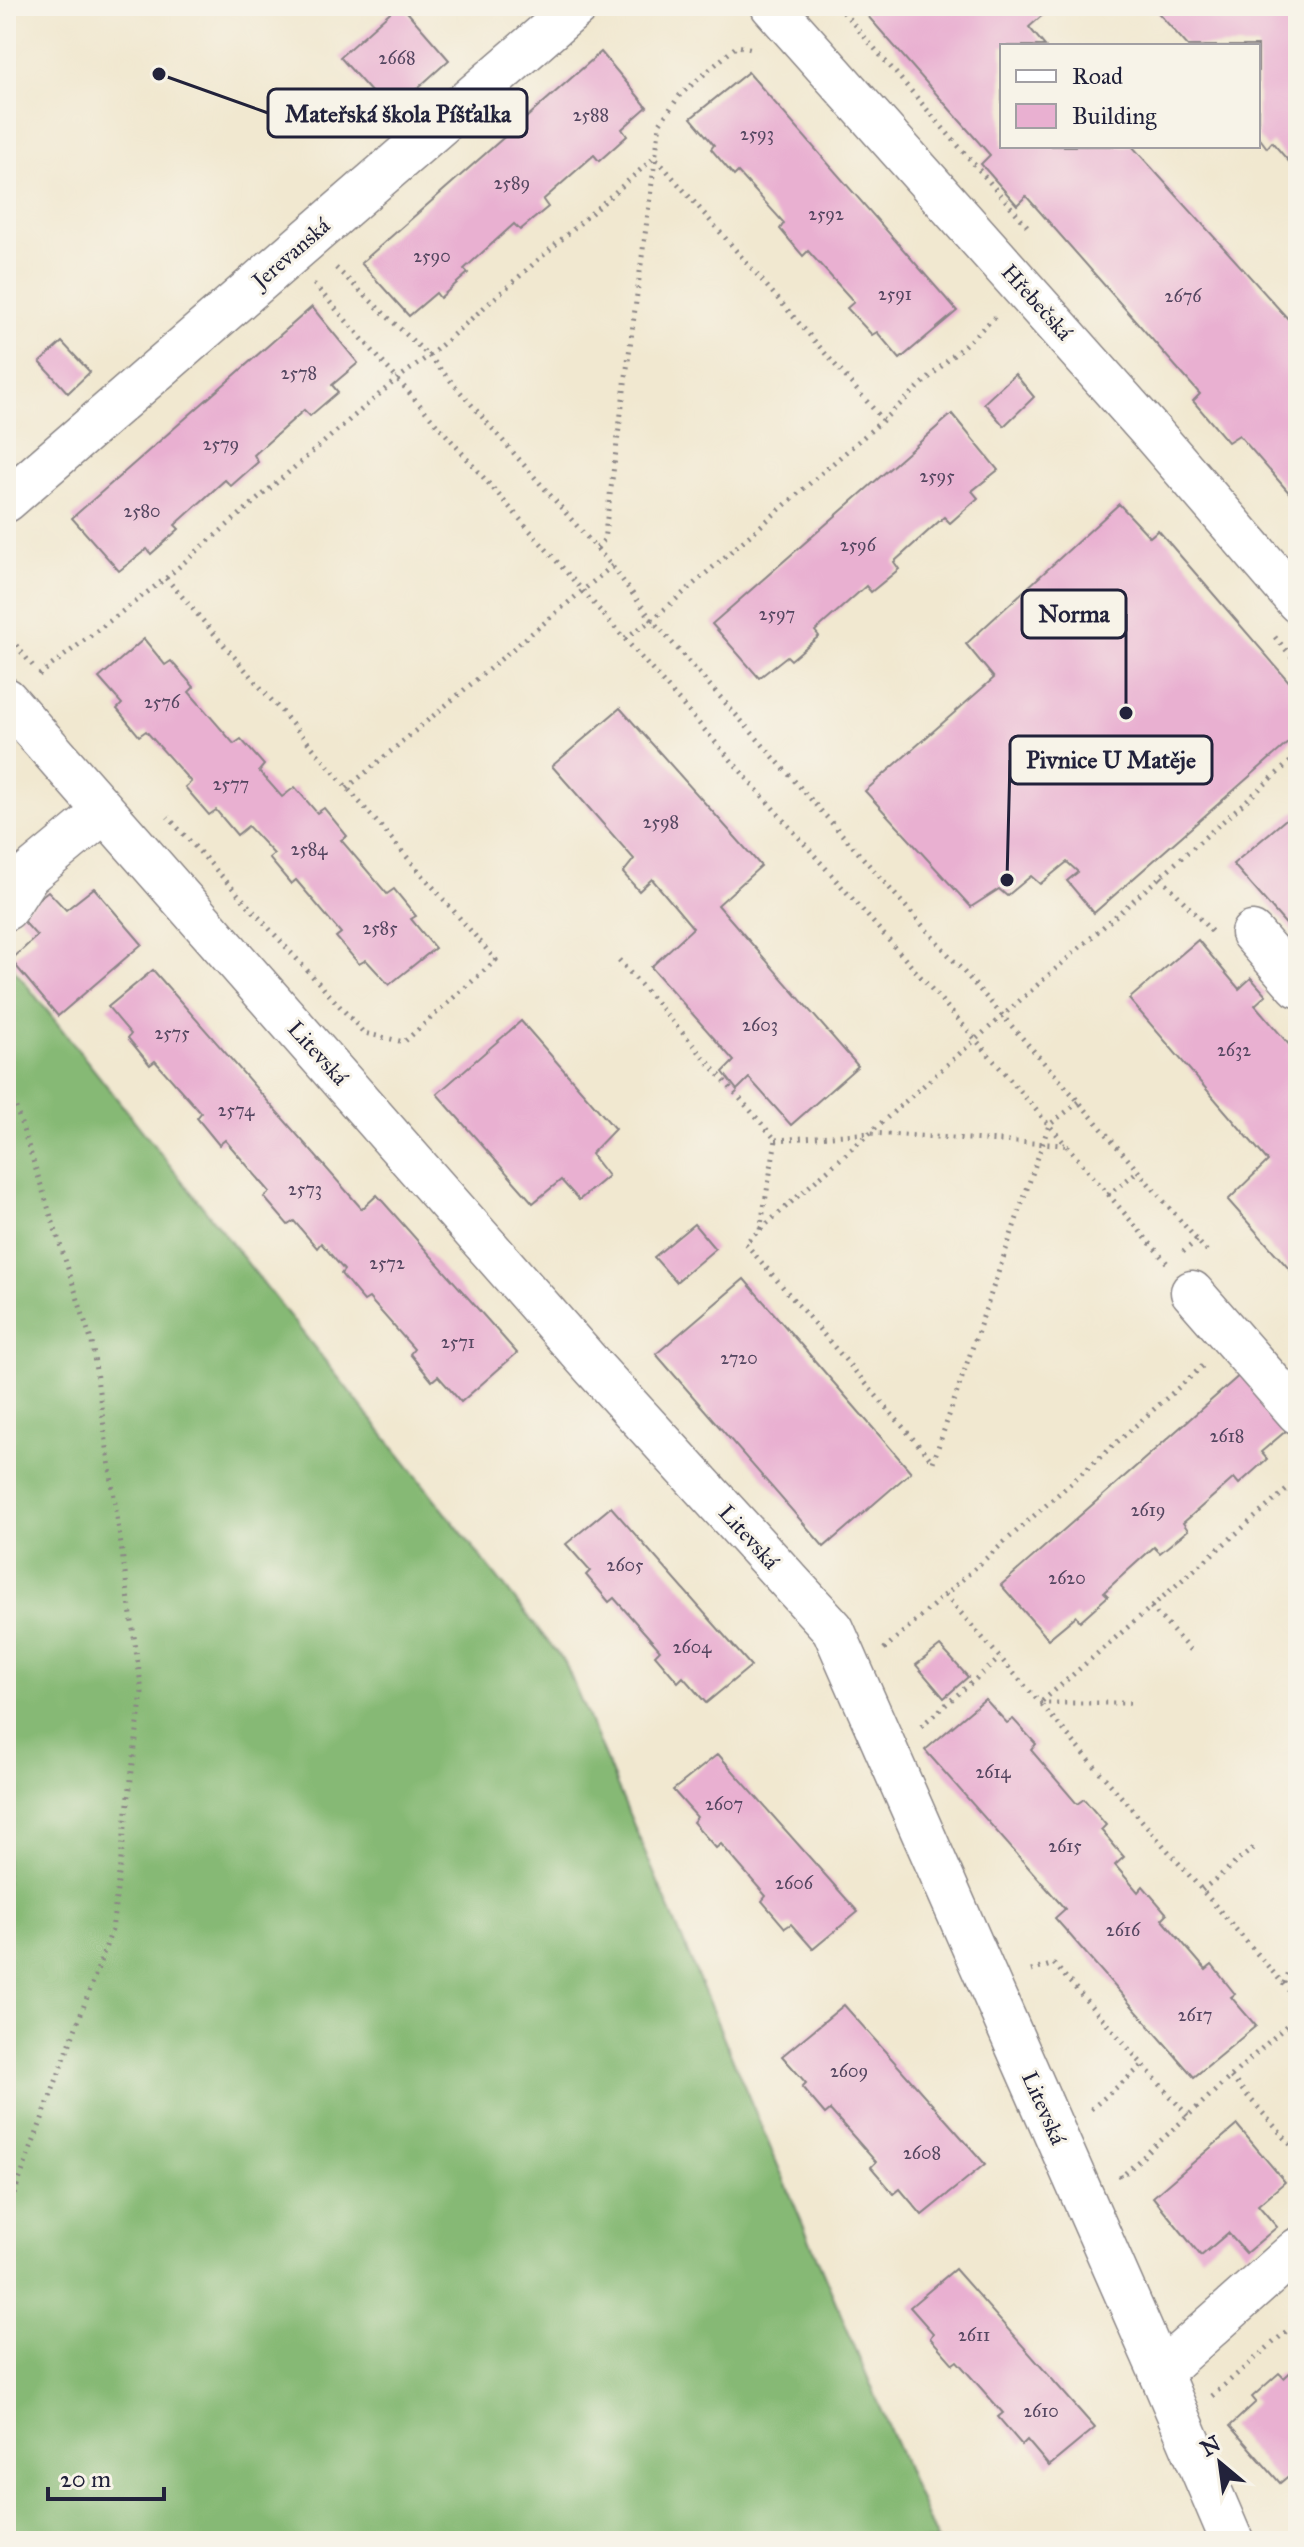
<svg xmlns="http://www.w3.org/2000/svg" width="1304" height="2547" font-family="'IM FELL Great Primer',serif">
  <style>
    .forest { fill: #86b974; stroke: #546e58; stroke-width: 2 }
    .building { fill: #e9b0d1 }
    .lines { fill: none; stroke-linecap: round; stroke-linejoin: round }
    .minor-casing { stroke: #8a8586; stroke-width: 45 }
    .path { stroke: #8a8586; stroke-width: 5; stroke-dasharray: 2 6; stroke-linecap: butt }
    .minor { stroke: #fff; stroke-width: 42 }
    .labels { text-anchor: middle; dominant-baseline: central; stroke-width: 6; stroke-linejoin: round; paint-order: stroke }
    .number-label { font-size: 18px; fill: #544660 }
    .street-label { font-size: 22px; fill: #22223b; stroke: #f7f3e8 }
    .leader { fill: none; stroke: #22223b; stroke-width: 3 }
    .callout-dot { fill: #22223b; stroke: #f7f3e8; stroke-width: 3 }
    .callout { fill: #f7f3e8; stroke: #22223b; stroke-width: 3 }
    .callout-label { font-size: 24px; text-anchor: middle; font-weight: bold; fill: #22223b }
  </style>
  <rect width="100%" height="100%" fill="#f7f3e8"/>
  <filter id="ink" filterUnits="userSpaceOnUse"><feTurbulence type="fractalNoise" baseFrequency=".0125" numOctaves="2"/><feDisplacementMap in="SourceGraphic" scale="16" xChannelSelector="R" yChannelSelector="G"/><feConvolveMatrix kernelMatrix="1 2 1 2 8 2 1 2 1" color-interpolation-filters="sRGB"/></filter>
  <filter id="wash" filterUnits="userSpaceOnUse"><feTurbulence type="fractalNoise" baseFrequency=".006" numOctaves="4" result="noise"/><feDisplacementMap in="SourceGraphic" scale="32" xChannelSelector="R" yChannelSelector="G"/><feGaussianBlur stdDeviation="1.8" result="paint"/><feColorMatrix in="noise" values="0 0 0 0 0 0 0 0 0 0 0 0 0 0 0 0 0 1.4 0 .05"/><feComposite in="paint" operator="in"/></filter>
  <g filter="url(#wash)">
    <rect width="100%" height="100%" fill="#f1e8d0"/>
    <path class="forest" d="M6,959L565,1663L937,2541H6Z"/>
    <g id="blocks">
      <g class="building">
        <path d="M397,6H402L449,60L390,113L340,57Z"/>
        <path d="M859,6H1053L1029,27L1045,46H1002V146H1132L1298,330V503L1239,435L1228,442L1193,401L1200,394L1026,196L1017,205L981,164L990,155Z"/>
        <path d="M1152,6H1298V172L1272,142L1267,148L1258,136V46H1188Z"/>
        <path d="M601,52L647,107L622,129L627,136L599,161L594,155L543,200L548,207L520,230L514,224L464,269L468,273L440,298L436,293L409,316L361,263Z"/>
        <path d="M748,72L957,311L900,359L877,332L872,335L847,308L854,302L808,251L803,256L780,229L784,223L738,172L734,176L711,149L714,145L691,118Z"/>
        <path d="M312,307L358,363L332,385L338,392L310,416L304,410L254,455L258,462L231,486L225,480L175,525L179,529L151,554L147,549L119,571L72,518Z"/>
        <path d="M62,342L90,372L68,393L40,362Z"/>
        <path d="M1015,374L1034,397L1004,426L984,403Z"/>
        <path d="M952,414L998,470L972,491L978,498L950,523L944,517L894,562L899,569L871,592L866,586L815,631L819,636L791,660L787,656L759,678L712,624Z"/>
        <path d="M1119,504L1150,537L1158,530L1298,692V734L1094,913L1067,881L1078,872L1067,862L1040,884L1031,876L1007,896L999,889L971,907L865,791L994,678L966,644Z"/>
        <path d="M144,639L165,665L171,661L194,687L189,692L234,744L241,739L264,765L259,771L282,797L295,787L317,813L324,808L347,836L341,840L387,894L394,889L416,916L411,919L435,948L389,985L366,960L359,964L336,937L341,933L296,880L291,884L269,858L274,854L248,826L237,835L216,810L209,815L185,787L191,782L146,731L139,736L117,709L122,704L99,678Z"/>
        <path d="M620,708L761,866L718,905L858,1066L791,1125L749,1078L737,1090L723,1072L734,1061L651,967L693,928L652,879L639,891L623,873L634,859L552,766Z"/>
        <path d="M1298,809V938L1233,864Z"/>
        <path d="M94,888L142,944L58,1016L11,960L37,936L18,915L48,891L66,910Z"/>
        <path d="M1198,940L1239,989L1251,978L1266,995L1255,1005L1298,1055V1135L1294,1138L1298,1143V1279L1228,1200L1268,1161L1129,999Z"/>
        <path d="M153,970L362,1209L377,1195L517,1353L461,1402L438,1376L432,1381L410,1354L414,1349L369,1298L364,1301L341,1274L344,1270L321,1243L317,1248L294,1221L288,1225L264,1197L270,1192L225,1140L219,1145L197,1118L201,1113L155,1061L150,1065L128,1038L131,1034L108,1007Z"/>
        <path d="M521,1021L615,1129L591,1154L608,1176L579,1200L561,1180L533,1203L437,1094Z"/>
        <path d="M694,1224L715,1249L676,1282L654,1257Z"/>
        <path d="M744,1279L911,1472L824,1547L656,1354Z"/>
        <path d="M1241,1374L1287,1430L1261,1452L1267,1459L1239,1484L1234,1478L1183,1523L1188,1530L1160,1553L1154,1547L1104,1592L1108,1596L1080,1621L1076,1616L1048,1639L1001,1585Z"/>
        <path d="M611,1507L751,1666L706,1703L683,1677L678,1682L655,1655L660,1650L614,1598L609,1602L586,1575L590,1571L566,1544Z"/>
        <path d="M940,1646L968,1677L944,1698L916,1665Z"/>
        <path d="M985,1699L1007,1723L1013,1719L1036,1744L1031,1750L1077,1804L1084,1799L1106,1825L1101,1830L1124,1857L1115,1865L1138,1892L1143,1886L1167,1914L1162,1919L1206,1970L1212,1965L1235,1994L1231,1997L1256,2026L1194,2077L1055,1918L1065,1909L925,1750Z"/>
        <path d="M718,1754L858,1912L813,1949L791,1924L785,1928L762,1901L766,1896L721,1844L716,1848L693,1822L697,1817L673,1790Z"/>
        <path d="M844,2005L985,2164L922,2215L900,2189L894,2194L871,2167L876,2162L830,2110L825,2114L802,2087L806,2083L782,2056Z"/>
        <path d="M1237,2125L1285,2182L1258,2205L1277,2227L1246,2253L1228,2233L1201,2256L1153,2197Z"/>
        <path d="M955,2269L1095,2428L1049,2466L1027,2440L1022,2445L998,2417L1003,2413L957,2361L953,2364L930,2338L933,2333L910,2307Z"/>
        <path d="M1298,2365V2468L1280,2483L1230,2426L1256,2402L1252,2397L1279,2373L1284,2378Z"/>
      </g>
    </g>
  </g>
  <g filter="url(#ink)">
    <use href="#blocks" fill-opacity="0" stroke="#8a8586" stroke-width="2"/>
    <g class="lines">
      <defs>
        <g id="minor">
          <path d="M772,6L1153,434L1298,602"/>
          <path d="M6,501L577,6"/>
          <path d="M6,699L594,1368L833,1629L1160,2372L1232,2541"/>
          <path d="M6,909L28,875L104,812"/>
          <path d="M1252,933L1298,986"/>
          <path d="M1192,1292L1298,1413"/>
          <path d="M1160,2372L1298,2249"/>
        </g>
      </defs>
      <use href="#minor" class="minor-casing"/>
      <g class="path">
        <path d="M838,6L1029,228"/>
        <path d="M336,268L429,356L612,566L652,620L1079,1102L1209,1254"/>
        <path d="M314,284L977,1041L1167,1263"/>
        <path d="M597,548L604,540L660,123L680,95L737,46L754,49"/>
        <path d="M166,578L496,960L404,1042L364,1033L168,817"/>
        <path d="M6,633L33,666"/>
        <path d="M1275,637L1298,664"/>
        <path d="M625,638L652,620L883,420L996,316"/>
        <path d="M39,675L166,578L397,379L429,356L655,157L883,420"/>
        <path d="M347,788L612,566"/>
        <path d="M1161,877L1212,932"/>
        <path d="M619,960L776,1140L760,1230"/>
        <path d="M6,1077L92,1343L142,1692L112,1930L6,2216"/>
        <path d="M1079,1102L1049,1125L933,1462L745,1243L1298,755"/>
        <path d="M776,1140L871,1133L1065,1145"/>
        <path d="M1108,1195L1138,1171"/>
        <path d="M1183,1252L1197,1240"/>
        <path d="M1298,1480L1040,1703L1298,2001"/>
        <path d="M945,1595L1040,1703H1130"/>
        <path d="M1151,1607L1190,1650"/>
        <path d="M884,1649L1205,1364"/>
        <path d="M921,1726L1000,1658"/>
        <path d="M1202,1890L1256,1846"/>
        <path d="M1031,1971L1054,1964L1188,2116"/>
        <path d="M1284,1983L1298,1943"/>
        <path d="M1231,2077L1298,2153"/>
        <path d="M1091,2109L1143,2065"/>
        <path d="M1120,2175L1121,2177L1298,2015"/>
        <path d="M1212,2396L1298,2321"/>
        <path d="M1294,2541L1298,2537"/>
      </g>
      <use href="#minor" class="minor"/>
    </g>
  </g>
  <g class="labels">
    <g class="number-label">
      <text x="397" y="58">2668</text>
      <text x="591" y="115">2588</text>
      <text x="757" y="134">2593</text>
      <text x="512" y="183">2589</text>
      <text x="826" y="214">2592</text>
      <text x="432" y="256">2590</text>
      <text x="895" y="294">2591</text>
      <text x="1183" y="296">2676</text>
      <text x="299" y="373">2578</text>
      <text x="221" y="444">2579</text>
      <text x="937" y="476">2595</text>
      <text x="142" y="511">2580</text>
      <text x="858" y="545">2596</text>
      <text x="777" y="614">2597</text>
      <text x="162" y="702">2576</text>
      <text x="231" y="784">2577</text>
      <text x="661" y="822">2598</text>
      <text x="309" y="849">2584</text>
      <text x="380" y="928">2585</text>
      <text x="760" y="1025">2603</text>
      <text x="172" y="1033">2575</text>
      <text x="1234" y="1050">2632</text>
      <text x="236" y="1110">2574</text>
      <text x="305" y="1189">2573</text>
      <text x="387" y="1263">2572</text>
      <text x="458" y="1342">2571</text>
      <text x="739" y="1358">2720</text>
      <text x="1227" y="1436">2618</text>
      <text x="1148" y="1510">2619</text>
      <text x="625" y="1565">2605</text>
      <text x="1067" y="1578">2620</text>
      <text x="692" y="1647">2604</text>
      <text x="993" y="1772">2614</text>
      <text x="724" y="1804">2607</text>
      <text x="1065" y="1846">2615</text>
      <text x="794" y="1883">2606</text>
      <text x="1123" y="1930">2616</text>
      <text x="1195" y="2015">2617</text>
      <text x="849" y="2071">2609</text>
      <text x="922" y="2153">2608</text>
      <text x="974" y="2335">2611</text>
      <text x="1041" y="2411">2610</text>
    </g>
    <g class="street-label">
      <text transform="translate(291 253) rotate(-41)">Jerevanská</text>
      <text transform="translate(1037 302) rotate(48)">Hřebečská</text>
      <text transform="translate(318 1053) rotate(48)">Litevská</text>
      <text transform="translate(749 1537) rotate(48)">Litevská</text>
      <text transform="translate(1044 2108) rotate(66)">Litevská</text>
    </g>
  </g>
  <path class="leader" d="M159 74L268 113M1126 713L1126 614M1007 880L1010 760"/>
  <g class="callout-dot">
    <circle cx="159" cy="74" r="8"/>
    <circle cx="1126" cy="713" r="8"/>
    <circle cx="1007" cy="880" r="8"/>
  </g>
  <g class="callout">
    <rect x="268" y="89" width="259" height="48" rx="8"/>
    <rect x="1022" y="590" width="104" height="48" rx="8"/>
    <rect x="1010" y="736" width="202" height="48" rx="8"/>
  </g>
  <g class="callout-label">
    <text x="398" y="122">Mateřská škola Píšťalka</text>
    <text x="1074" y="622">Norma</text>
    <text x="1111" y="768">Pivnice U Matěje</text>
  </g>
  <rect width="1304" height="2547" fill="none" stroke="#f7f3e8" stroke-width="32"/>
  <rect x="1000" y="44" width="260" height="104" fill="#f7f3e8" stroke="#a29fa3" stroke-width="2"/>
  <rect x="1016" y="70" width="40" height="12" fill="#ffffff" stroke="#a29fa3" stroke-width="2"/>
  <text x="1072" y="84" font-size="24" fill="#22223b">Road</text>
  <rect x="1016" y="104" width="40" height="24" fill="#e9b0d1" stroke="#a29fa3" stroke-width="2"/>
  <text x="1072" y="124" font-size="24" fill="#22223b">Building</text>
  <g transform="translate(1220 2463) rotate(331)" stroke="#f7f3e8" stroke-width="6" paint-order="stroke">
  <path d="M0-6L14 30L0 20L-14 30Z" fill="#22223b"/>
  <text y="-12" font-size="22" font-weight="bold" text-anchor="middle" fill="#22223b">N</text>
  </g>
  <path d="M48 2487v12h116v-12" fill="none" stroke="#22223b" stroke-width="4"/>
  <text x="60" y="2487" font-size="24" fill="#22223b" stroke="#f7f3e8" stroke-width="6" paint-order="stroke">20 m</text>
</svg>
